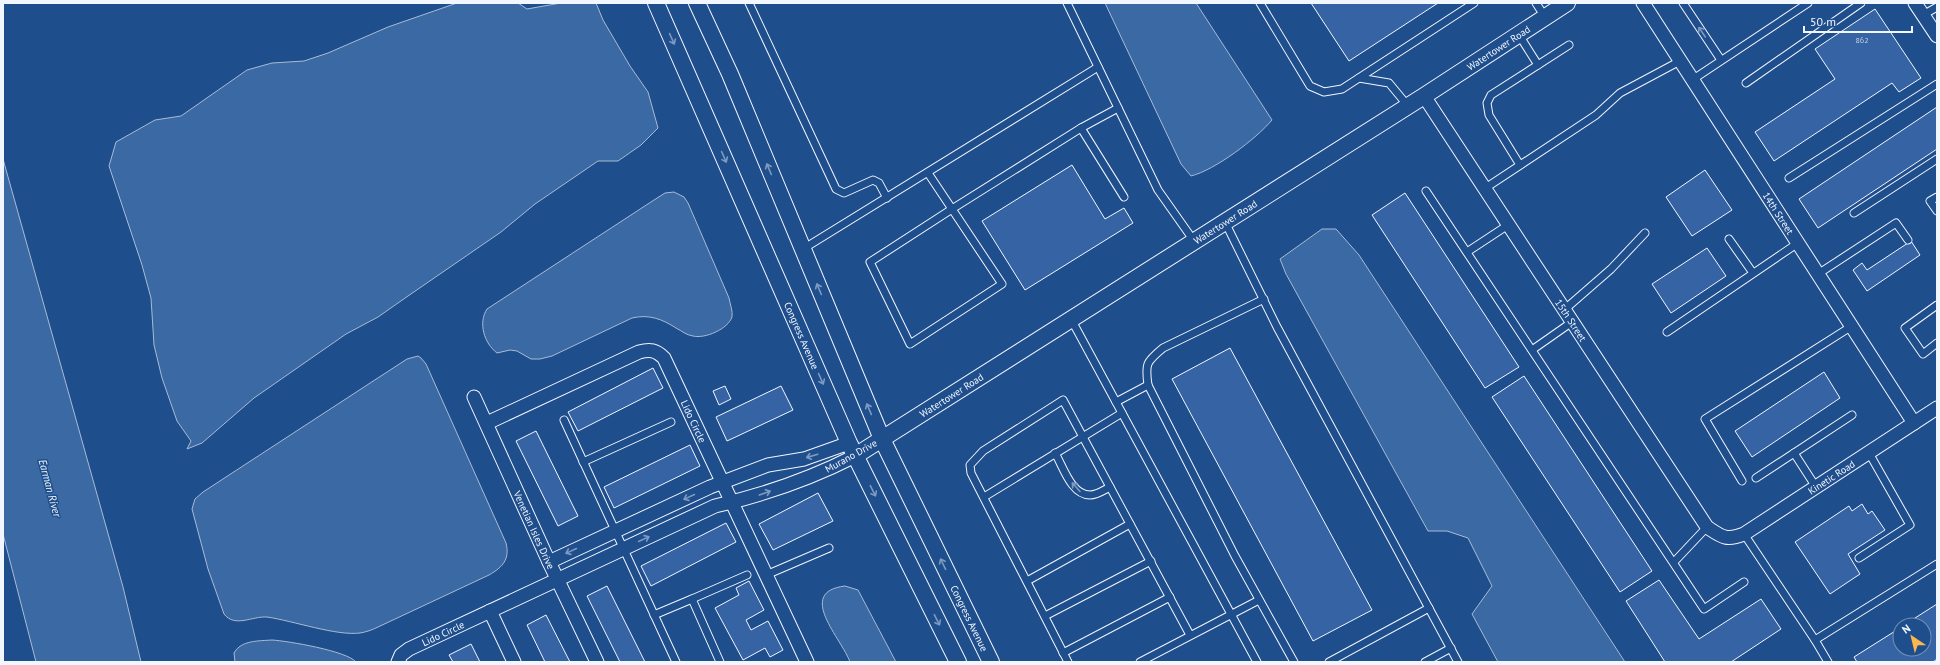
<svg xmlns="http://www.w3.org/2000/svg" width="1940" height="665" font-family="'PT Sans',sans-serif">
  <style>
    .water { fill: #3b69a3; stroke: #a8bbd7 }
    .building { fill: #3563a3; stroke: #f2f6ff }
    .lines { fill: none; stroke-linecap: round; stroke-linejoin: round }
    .service-casing { stroke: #f2f6ff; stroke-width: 9 }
    .minor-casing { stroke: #f2f6ff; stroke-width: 15 }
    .tertiary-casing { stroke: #f2f6ff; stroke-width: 18 }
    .service { stroke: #1f4e8c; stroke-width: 7 }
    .minor { stroke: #1f4e8c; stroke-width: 13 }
    .tertiary { stroke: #1f4e8c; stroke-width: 16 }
    .oneway { stroke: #7e9ac0 }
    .labels { text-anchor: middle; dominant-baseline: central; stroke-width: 3; stroke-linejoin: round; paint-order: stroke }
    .number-label { font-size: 8px; fill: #c3d1e8 }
    .street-label { font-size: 10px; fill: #f2f6ff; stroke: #1f4e8c }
    .water-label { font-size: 11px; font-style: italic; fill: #f2f6ff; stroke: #1f4e8c }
  </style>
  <rect width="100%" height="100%" fill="#1f4e8c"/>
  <g class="water">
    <path d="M457,3H518L527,9L561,3H596L603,20L630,66L648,92L658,128L641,145L618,161H598L535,204L501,232L408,296L378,317L346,334L254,398L202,443L187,449L191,441L177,421L162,378L154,345L151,298L142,265L109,166L116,142L155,120L181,116L247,70L272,63L304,61L328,53L388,27Z"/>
    <path d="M1105,3H1196L1272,120C1256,139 1215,170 1191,176L1181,164Z"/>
    <path d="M3,159L123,587L141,662H36L3,534Z"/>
    <path d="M674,192L684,197L688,203L729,298C730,304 733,311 732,317C728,329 705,339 693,336C686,335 682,331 676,328C662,319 649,314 632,318L552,356L540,359H531L517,351L510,350L497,353C484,343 478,323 487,309L654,200L665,193Z"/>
    <path d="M1322,229H1336L1359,255L1625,662H1498L1472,614L1492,586L1468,538L1447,531H1428L1286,274L1280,259Z"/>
    <path d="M418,356L421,358L426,364L506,543C510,559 503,567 489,575L378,627C372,630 366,632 360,633C336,636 294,621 267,617C252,616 235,628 224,614L208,569L192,509L195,499L203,492L407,359Z"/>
    <path d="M845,586L858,590L896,662H850C842,639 795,592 845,586Z"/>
    <path d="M272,640C288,641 347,651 356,662H235L234,653C241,640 259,641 272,640Z"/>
  </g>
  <g class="building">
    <path d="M1311,3H1438L1349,61Z"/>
    <path d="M1875,9L1921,78L1899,92L1892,83L1774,161L1755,132L1835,79L1815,49Z"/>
    <path d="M1937,107V149L1818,228L1799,199Z"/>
    <path d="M1072,165L1105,219L1124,208L1133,223L1025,290L982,221Z"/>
    <path d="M1705,170L1732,210L1692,236L1666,197Z"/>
    <path d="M1405,193L1519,367L1485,388L1372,215Z"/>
    <path d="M1911,241L1920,255L1867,291L1853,270L1862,263L1867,270Z"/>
    <path d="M1707,248L1726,276L1671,313L1652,284Z"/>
    <path d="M1230,348L1372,610L1313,641L1172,379Z"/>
    <path d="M653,368L663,388L578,431L568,412Z"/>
    <path d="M1824,372L1840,398L1752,457L1735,431Z"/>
    <path d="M1524,376L1652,571L1620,592L1492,397Z"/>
    <path d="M725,386L731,399L719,405L713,391Z"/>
    <path d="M781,386L793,410L727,441L716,417Z"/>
    <path d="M536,431L578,516L558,526L516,441Z"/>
    <path d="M690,445L700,466L614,508L604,487Z"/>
    <path d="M818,493L833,521L773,550L759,524Z"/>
    <path d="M1862,504L1868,514L1872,511L1885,530L1848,554L1860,574L1830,594L1795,542L1849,506L1852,511Z"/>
    <path d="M726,523L736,542L651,586L641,566Z"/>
    <path d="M1659,580L1699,639L1761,599L1781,629L1731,662H1665L1626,601Z"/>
    <path d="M749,581L764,610L746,620L751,630L768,621L783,650L770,657L765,648L743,660L715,608L739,595L736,588Z"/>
    <path d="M607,586L645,662H620L587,596Z"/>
    <path d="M1937,604V659L1933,662H1857L1854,657L1900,628V649H1924V625H1904Z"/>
    <path d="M546,615L570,662H545L527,625Z"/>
    <path d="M471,644L480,662H453L449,655Z"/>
  </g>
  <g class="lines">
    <defs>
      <g id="service">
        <path d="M749,3L836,189L844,193L873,180L879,183L887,198"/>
        <path d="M1067,3L1158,190L1194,241"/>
        <path d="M1260,3L1310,86L1324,92L1342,89L1474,3"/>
        <path d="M1536,3L1545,17"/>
        <path d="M1683,3L1721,60"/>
        <path d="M1923,15L1937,7"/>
        <path d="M1519,35L1538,65"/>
        <path d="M1359,78L1389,83L1408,106"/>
        <path d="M1692,80L1808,3"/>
        <path d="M1746,83L1861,3"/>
        <path d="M1081,128L1124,197"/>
        <path d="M1520,165L1489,115L1487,103L1491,95L1569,45"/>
        <path d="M928,173L952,209L870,262L910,344L1002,284L952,209L1081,128L1118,108"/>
        <path d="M1789,178L1937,84"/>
        <path d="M1484,189L1596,115L1620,93L1680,61"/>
        <path d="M1426,191L1704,609L1744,582"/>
        <path d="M1937,197L1930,201L1937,211"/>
        <path d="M1854,213L1937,159"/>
        <path d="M1225,222L1277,327L1458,662"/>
        <path d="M1729,239L1753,273"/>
        <path d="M803,249L1098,67"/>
        <path d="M1467,252L1508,225"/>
        <path d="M1818,274L1896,223L1908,240"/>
        <path d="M1937,305L1905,328L1923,354L1937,343"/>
        <path d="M1564,310L1611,269L1645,233"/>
        <path d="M1071,319L1257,662"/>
        <path d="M1667,332L1798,243"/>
        <path d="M1532,350L1572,322"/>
        <path d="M1148,385C1145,364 1146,362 1163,348L1264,299"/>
        <path d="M1116,402L1148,385L1235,556L1294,662"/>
        <path d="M564,420L676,662"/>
        <path d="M1055,453C1063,466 1071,495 1090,495C1097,495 1104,490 1110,487"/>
        <path d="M1794,453L1816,487"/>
        <path d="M583,462L671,422"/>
        <path d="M1756,478L1852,415"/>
        <path d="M1742,481L1705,419L1852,326"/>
        <path d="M984,497L1122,413"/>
        <path d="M1744,534L1815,640L1937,564"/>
        <path d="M1859,558L1910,525L1869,453"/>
        <path d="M1674,562L1707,527"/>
        <path d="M766,575L829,548"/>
        <path d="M1027,581L1130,524"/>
        <path d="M692,599L747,575"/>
        <path d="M654,615L692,599L720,662"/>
        <path d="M1045,616L1151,561"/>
        <path d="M1815,640L1828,662"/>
        <path d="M1063,653L1170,597"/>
        <path d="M1068,662L971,473L970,465L983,451L1063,400L1190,635"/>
        <path d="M1140,662L1259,600"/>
        <path d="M1329,662L1429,608"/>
        <path d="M1425,662L1451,648"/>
      </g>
      <g id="minor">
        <path id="s1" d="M1643,3L1914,423"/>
        <path d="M1915,3L1937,36"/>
        <path id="s2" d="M1424,96L1707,527C1722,537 1726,541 1744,534L1937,408"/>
        <path id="s3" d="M474,397L549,562L597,662"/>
        <path id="s4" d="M487,423L639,352C650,349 656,350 664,358L807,662"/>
        <path d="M549,562L710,487L768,465L804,459L849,443"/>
        <path d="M490,611L514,662"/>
        <path id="s5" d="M398,662L401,655L409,649L715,506C763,495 810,479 855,456"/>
      </g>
      <g id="tertiary">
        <path id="s6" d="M656,3L849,443L958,662"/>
        <path id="s7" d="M697,3L730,74L882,439L991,662"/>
        <path id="s8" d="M855,456L1424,96L1567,3"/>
      </g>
    </defs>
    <use href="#service" class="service-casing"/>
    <use href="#minor" class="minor-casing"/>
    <use href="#tertiary" class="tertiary-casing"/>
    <use href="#service" class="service"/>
    <use href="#minor" class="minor"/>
    <use href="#tertiary" class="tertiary"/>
  </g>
  <defs><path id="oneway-shaft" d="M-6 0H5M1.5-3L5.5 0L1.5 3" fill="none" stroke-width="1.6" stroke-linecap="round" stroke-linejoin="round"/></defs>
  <g class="oneway">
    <use href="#oneway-shaft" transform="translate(1702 32) rotate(-124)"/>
    <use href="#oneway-shaft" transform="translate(672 39) rotate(66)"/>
    <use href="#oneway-shaft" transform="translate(724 157) rotate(66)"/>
    <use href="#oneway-shaft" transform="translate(769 169) rotate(-113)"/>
    <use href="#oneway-shaft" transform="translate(819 289) rotate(-113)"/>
    <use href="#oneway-shaft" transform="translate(821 379) rotate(66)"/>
    <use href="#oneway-shaft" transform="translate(869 409) rotate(-113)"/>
    <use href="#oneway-shaft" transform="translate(812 456) rotate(164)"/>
    <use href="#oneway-shaft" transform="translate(1076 487) rotate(-132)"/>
    <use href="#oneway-shaft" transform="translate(873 491) rotate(63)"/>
    <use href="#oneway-shaft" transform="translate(765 493) rotate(-20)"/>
    <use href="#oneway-shaft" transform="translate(689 497) rotate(155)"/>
    <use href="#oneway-shaft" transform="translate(644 539) rotate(-25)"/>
    <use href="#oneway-shaft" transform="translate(571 551) rotate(155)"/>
    <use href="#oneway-shaft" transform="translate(943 564) rotate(-116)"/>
    <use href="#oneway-shaft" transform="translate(937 620) rotate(63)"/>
  </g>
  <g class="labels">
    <g class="number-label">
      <text x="1862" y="40">862</text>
    </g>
    <g class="street-label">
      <text stroke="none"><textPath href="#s8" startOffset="762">Watertower Road</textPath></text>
      <text stroke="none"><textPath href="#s1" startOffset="250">14th Street</textPath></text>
      <text stroke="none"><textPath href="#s8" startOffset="438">Watertower Road</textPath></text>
      <text stroke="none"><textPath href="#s2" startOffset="268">15th Street</textPath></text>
      <text stroke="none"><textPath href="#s6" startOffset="363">Congress Avenue</textPath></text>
      <text stroke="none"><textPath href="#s8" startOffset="114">Watertower Road</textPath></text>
      <text stroke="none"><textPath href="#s4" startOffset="265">Lido Circle</textPath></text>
      <text transform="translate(851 456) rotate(-29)">Murano Drive</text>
      <text stroke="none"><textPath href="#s2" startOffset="660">Kinetic Road</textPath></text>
      <text stroke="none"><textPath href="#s3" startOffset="146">Venetian Isles Drive</textPath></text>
      <text stroke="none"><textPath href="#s7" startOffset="673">Congress Avenue</textPath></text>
      <text stroke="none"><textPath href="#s5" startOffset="55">Lido Circle</textPath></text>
    </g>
    <g class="water-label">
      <text transform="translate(50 488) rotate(75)">Earman River</text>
    </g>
  </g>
  <rect width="1940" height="665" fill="none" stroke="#f2f6ff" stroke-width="8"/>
  <g transform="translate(1912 637) rotate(325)"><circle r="19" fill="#1f4e8c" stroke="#7391ba"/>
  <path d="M0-3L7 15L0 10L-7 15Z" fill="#ffb74d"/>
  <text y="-6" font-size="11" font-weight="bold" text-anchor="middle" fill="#f2f6ff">N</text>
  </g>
  <path d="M1804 26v6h108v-6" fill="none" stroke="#f2f6ff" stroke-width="2"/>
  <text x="1810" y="26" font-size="12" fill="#f2f6ff" stroke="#1f4e8c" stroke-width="3" paint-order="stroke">50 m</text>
</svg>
